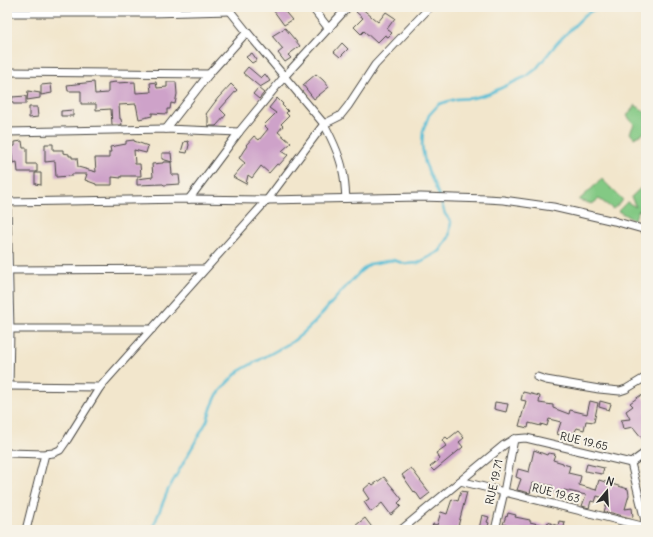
<svg xmlns="http://www.w3.org/2000/svg" width="653" height="537" font-family="Delius,sans-serif">
  <style>
    .green { fill: #83c984; stroke: #577a58 }
    .lines { fill: none; stroke-linecap: round; stroke-linejoin: round }
    .stream { stroke: #58bed6; stroke-width: 2.5 }
    .building { fill: #cea2c9 }
    .minor-casing { stroke: #494743; stroke-width: 9 }
    .minor { stroke: #fff; stroke-width: 7 }
    .labels { text-anchor: middle; dominant-baseline: central; stroke-width: 4; stroke-linejoin: round; paint-order: stroke }
    .street-label { font-size: 11px; fill: #2b2b2b; stroke: #f7f3e8 }
  </style>
  <rect width="100%" height="100%" fill="#f7f3e8"/>
  <filter id="ink" filterUnits="userSpaceOnUse"><feTurbulence type="fractalNoise" baseFrequency=".025" numOctaves="2"/><feDisplacementMap in="SourceGraphic" scale="8" xChannelSelector="R" yChannelSelector="G"/><feConvolveMatrix kernelMatrix="1 2 1 2 8 2 1 2 1" color-interpolation-filters="sRGB"/></filter>
  <filter id="wash" filterUnits="userSpaceOnUse"><feTurbulence type="fractalNoise" baseFrequency=".012" numOctaves="4" result="noise"/><feDisplacementMap in="SourceGraphic" scale="16" xChannelSelector="R" yChannelSelector="G"/><feGaussianBlur stdDeviation="0.9" result="paint"/><feColorMatrix in="noise" values="0 0 0 0 0 0 0 0 0 0 0 0 0 0 0 0 0 1.4 0 .05"/><feComposite in="paint" operator="in"/></filter>
  <g filter="url(#wash)">
    <rect width="100%" height="100%" fill="#f2e6cc"/>
    <g class="green">
      <path d="M635,105L646,112V132L634,138L630,133L634,124L627,116Z"/>
      <path d="M602,179L623,200L613,209L599,199L592,204L579,200Z"/>
      <path d="M646,183V215L639,210L634,220L618,211L627,202L636,207L631,197Z"/>
    </g>
    <g class="lines">
      <g class="stream">
        <path d="M636,7L646,15"/>
        <path d="M152,530L168,490L207,421L212,406L217,395L227,383L239,371L292,342L302,334L314,323L341,292L361,271L370,264L393,260L406,264L418,263L440,251L449,237L451,222L445,214L440,198L425,163L422,146L423,131L429,115L439,104L456,99L473,98L488,94L527,76L536,69L557,43L585,15L593,10L602,7"/>
      </g>
    </g>
    <g id="blocks">
      <g class="building">
        <path d="M271,7H281L292,20L284,25Z"/>
        <path d="M360,7L378,22L386,12L395,18L387,29L392,33L388,37L385,35L377,43L364,31L361,34L354,27L363,18L356,12Z"/>
        <path d="M285,28L300,46L288,55L291,58L285,62L278,53L283,49L272,36Z"/>
        <path d="M342,43L348,49L340,57L334,52Z"/>
        <path d="M252,53L257,60L252,63L246,57Z"/>
        <path d="M248,67L261,78L265,74L270,81L260,87L243,73Z"/>
        <path d="M316,74L323,80L329,87L314,99L303,85Z"/>
        <path d="M94,82L95,94L108,93V83L116,82V83L135,82L136,93L151,92L150,83L156,82L157,88L167,87V82H176L177,94L175,104L171,103L170,109H167V114L152,113V116L139,119L136,104L119,105L120,119H121L122,125H112L111,109L96,110V104H81V91H68L67,85Z"/>
        <path d="M51,84L52,93L41,95V85Z"/>
        <path d="M231,84L237,90L220,109L226,115L216,126H208V117L206,114L218,98Z"/>
        <path d="M258,88L264,93L259,99L253,94Z"/>
        <path d="M28,91L40,93V98L27,100Z"/>
        <path d="M26,96V104H13L12,97Z"/>
        <path d="M277,98L283,104L282,105L288,111L286,113L289,116L281,124L283,126L278,132L291,143L282,151L288,155L279,165L277,164L269,173L261,166L252,178L248,175L246,184L233,177L245,163L239,158L244,150L247,146L246,145L254,136L259,140L268,129L264,125L276,113L269,108Z"/>
        <path d="M29,107H37L38,117L29,118Z"/>
        <path d="M73,110V116H61V111Z"/>
        <path d="M134,140V141L148,146L146,153L134,150L135,164H140L141,176H121V178L112,177V185H96V184L85,180L87,174H72V176H70L56,177L55,161L45,162V144H53V150H63V153L69,154V156H72V158H77L78,167L96,172L95,158H109V152H111L110,147L126,144V141Z"/>
        <path d="M22,141L23,148H27V164H37V172H18L17,162L13,163L11,147L15,146V142Z"/>
        <path d="M188,141L189,145L187,153L181,152L184,142Z"/>
        <path d="M162,153H171L172,162L162,159Z"/>
        <path d="M163,162H171L172,175H179L180,184L164,185L163,184L137,185V179L153,177L152,164L163,163Z"/>
        <path d="M35,173H41V185L35,184Z"/>
        <path d="M523,392L540,396L539,403L553,405V408L569,414L570,410L587,414L590,401L598,403L594,422L586,421L584,430L577,428L574,433L573,432L570,442L564,440L565,437L557,434L561,422L549,419L547,426L541,424V426L529,423L528,428L519,426L526,401L521,400Z"/>
        <path d="M641,395L646,402V443L633,427L623,429L621,420L630,419L626,411L633,406L630,403Z"/>
        <path d="M600,401L611,404L609,410L599,407Z"/>
        <path d="M495,402L508,404L506,412L494,409Z"/>
        <path d="M458,431L464,438L459,442L463,447L434,471L430,467L440,459L436,453L446,446L442,440L446,437L448,439Z"/>
        <path d="M534,450L547,455L548,453L555,454L553,460L563,463V464L570,466L568,473L581,476L579,485L596,490L599,480L628,489L629,495L625,509L632,508L633,517L630,518L612,513L604,512L608,499L597,496L595,502L591,501L589,508L582,506L586,495L564,490L563,495L551,491L553,486L537,483V484L533,483L530,493L517,490L521,479L516,477L518,469L529,472Z"/>
        <path d="M587,464L604,468L602,474L585,471Z"/>
        <path d="M411,468L430,493L421,500L415,491L414,492L402,475Z"/>
        <path d="M384,477L402,499L398,503L401,506L391,515L382,503L371,512L364,502L369,499L363,490L371,483L373,485Z"/>
        <path d="M461,491L467,492L457,530H431L433,524L437,525L441,512L447,514L452,499L458,501Z"/>
        <path d="M508,513L516,515L515,517L530,520V522L546,526L548,522L558,526L559,521L565,522L564,527L568,529V530H504L506,525L503,524L506,516L507,517Z"/>
        <path d="M482,515L489,517L487,522L489,523L487,530L479,529Z"/>
        <path d="M365,518L374,530H349L355,526Z"/>
      </g>
    </g>
  </g>
  <g filter="url(#ink)">
    <use href="#blocks" fill-opacity="0" stroke="#494743" stroke-width="1"/>
    <g class="lines">
      <defs>
        <g id="minor">
          <path d="M227,7L247,32L324,124C332,139 340,155 343,172C345,180 345,189 346,198"/>
          <path d="M312,7L329,29"/>
          <path d="M7,13H151L231,11"/>
          <path d="M7,72L209,74"/>
          <path d="M166,129L209,74L247,32"/>
          <path d="M7,132L166,129L239,132"/>
          <path d="M189,199L239,132L284,77L348,7"/>
          <path d="M7,202L189,199L267,200L421,197L487,199L503,200L553,207L614,221L646,230"/>
          <path d="M7,207L10,329L9,386"/>
          <path d="M7,270L204,269"/>
          <path d="M10,329H152"/>
          <path d="M537,377L546,380L599,389L620,391L626,389L646,377"/>
          <path d="M7,386L100,387"/>
          <path d="M514,439L526,438L631,463L646,452"/>
          <path d="M7,453L45,454"/>
          <path d="M631,463L646,525"/>
          <path d="M460,481L646,527"/>
          <path d="M26,530L45,454L53,453L60,450L67,440L100,387L267,200L324,124L340,116L348,106L375,65L430,7"/>
          <path d="M401,530L504,445L514,439"/>
          <path d="M495,530L504,492L514,439"/>
        </g>
      </defs>
      <use href="#minor" class="minor-casing"/>
      <use href="#minor" class="minor"/>
    </g>
  </g>
  <g class="labels">
    <g class="street-label">
      <text transform="translate(584 441) rotate(13)">RUE 19.65</text>
      <text transform="translate(494 482) rotate(-78)">RUE 19.71</text>
      <text transform="translate(556 493) rotate(14)">RUE 19.63</text>
    </g>
  </g>
  <rect width="653" height="537" fill="none" stroke="#f7f3e8" stroke-width="24"/>
  <g transform="translate(607 491) rotate(18)" stroke="#f7f3e8" stroke-width="3" paint-order="stroke">
  <path d="M0-3L7 15L0 10L-7 15Z" fill="#2b2b2b"/>
  <text y="-6" font-size="11" font-weight="bold" text-anchor="middle" fill="#2b2b2b">N</text>
  </g>
</svg>
